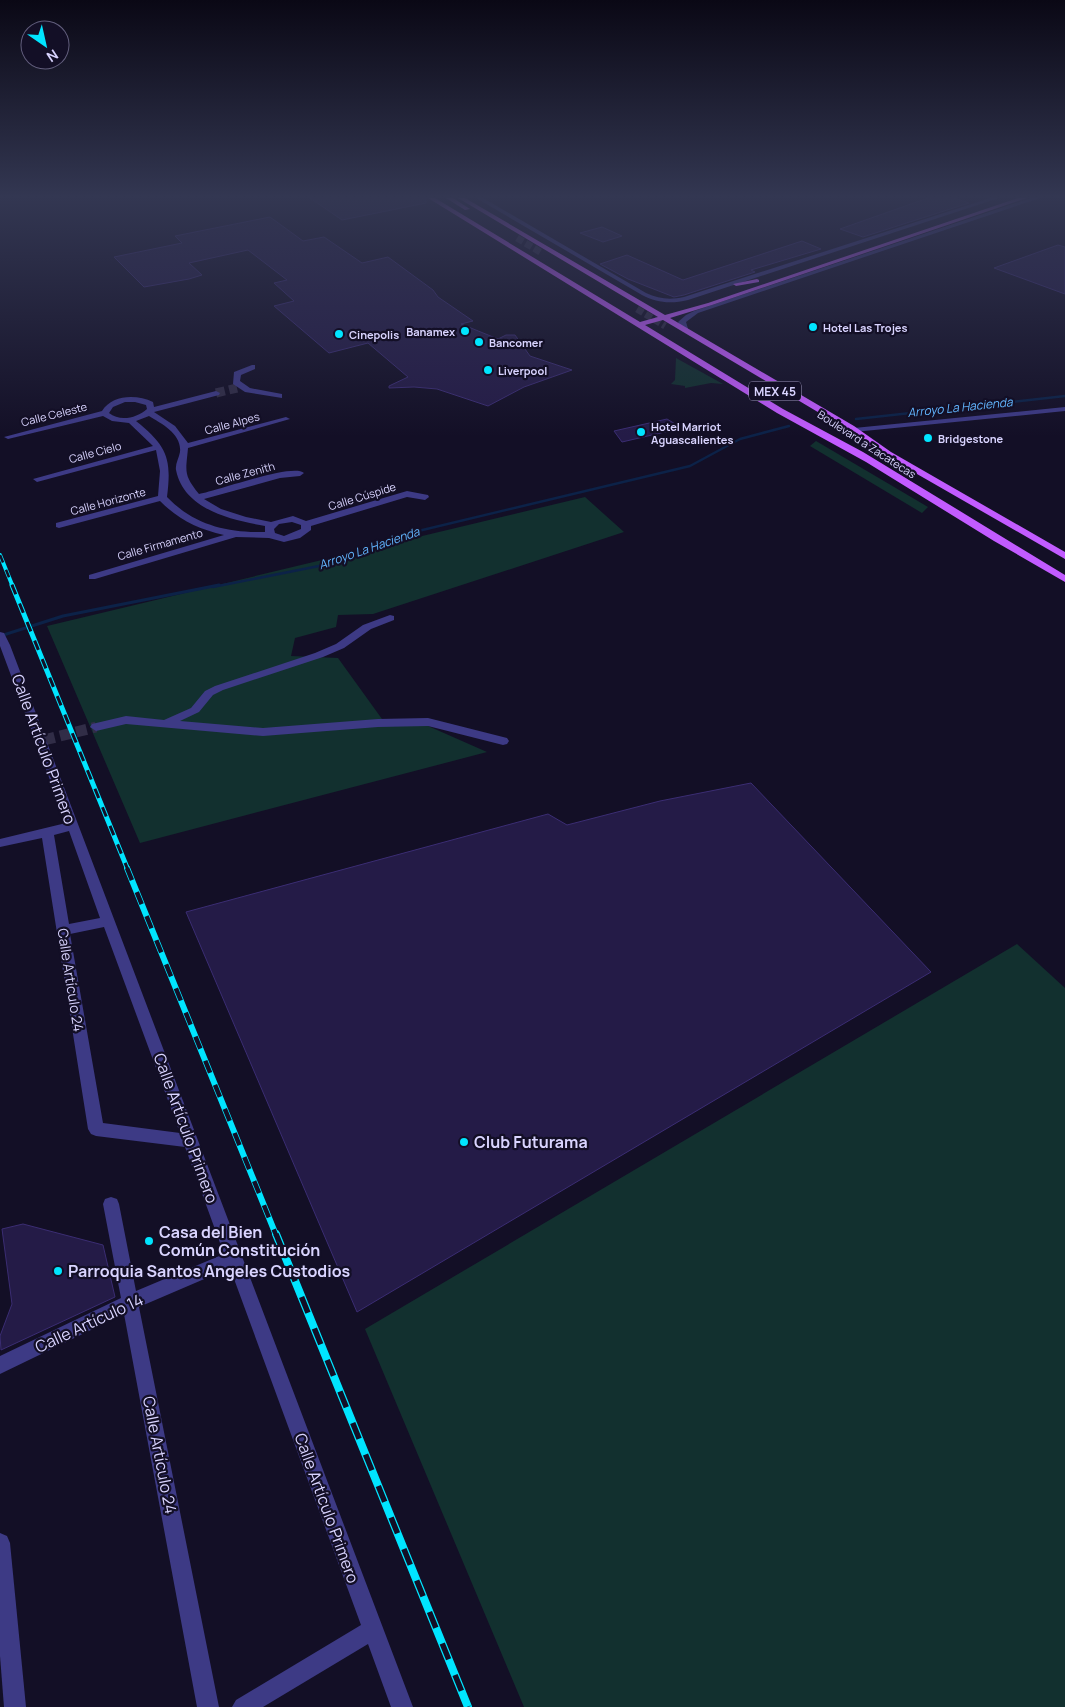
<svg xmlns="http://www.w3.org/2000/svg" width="1065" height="1707" font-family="Manrope,sans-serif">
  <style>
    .green { fill: #12302f }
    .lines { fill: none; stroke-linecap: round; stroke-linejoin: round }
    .stream-far1 { stroke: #0c2248; stroke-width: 2.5 }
    .stream { stroke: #0c2248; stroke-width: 3 }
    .building { fill: #241b47; stroke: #3b2d73 }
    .minor-tunnel-far1 { stroke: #312d47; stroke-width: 9; stroke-dasharray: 9 4.5; stroke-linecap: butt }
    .minor-tunnel { stroke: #312d47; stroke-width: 11; stroke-dasharray: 11 5.5; stroke-linecap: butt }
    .major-tunnel { stroke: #312d47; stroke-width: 7; stroke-dasharray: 7 3; stroke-linecap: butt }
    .minor { fill: #3d3a85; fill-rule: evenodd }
    .major { fill: #c25bff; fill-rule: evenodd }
    .rail-far3-casing { stroke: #00e5ff; stroke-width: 4 }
    .rail-far2-casing { stroke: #00e5ff; stroke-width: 5 }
    .rail-far1-casing { stroke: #00e5ff; stroke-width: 6 }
    .rail-casing { stroke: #00e5ff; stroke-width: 8 }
    .rail-far3 { stroke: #130f26; stroke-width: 2.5; stroke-dasharray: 8; stroke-linecap: butt }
    .rail-far2 { stroke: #130f26; stroke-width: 3; stroke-dasharray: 10; stroke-linecap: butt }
    .rail-far1 { stroke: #130f26; stroke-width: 4.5; stroke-dasharray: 13; stroke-linecap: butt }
    .rail { stroke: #130f26; stroke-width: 5.5; stroke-dasharray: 17; stroke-linecap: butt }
    .poi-dot { fill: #00e5ff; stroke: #130f26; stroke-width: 2 }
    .labels { text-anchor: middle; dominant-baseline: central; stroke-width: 4.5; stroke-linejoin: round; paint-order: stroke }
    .far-poi-label { font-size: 11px; font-weight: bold; fill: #d9d4ff; stroke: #130f26; text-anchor: start }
    .far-street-label { font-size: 11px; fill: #d9d4ff; stroke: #130f26 }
    .shield { fill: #130f26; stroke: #9e99be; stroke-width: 1 }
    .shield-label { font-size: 12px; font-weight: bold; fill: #d9d4ff }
    .far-water-label { font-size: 12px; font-style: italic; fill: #62b6ff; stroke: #130f26 }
    .street-label { font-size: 14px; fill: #d9d4ff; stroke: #130f26 }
    .near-street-label { font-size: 16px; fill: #d9d4ff; stroke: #130f26 }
    .near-poi-label { font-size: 16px; font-weight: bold; fill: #d9d4ff; stroke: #130f26; text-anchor: start }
  </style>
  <rect width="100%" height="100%" fill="#130f26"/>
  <g class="green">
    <path d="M676,358L723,384L711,383L685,388V386L671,384L675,380Z"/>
    <path d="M816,441L928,507L922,513L810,446Z"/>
    <path d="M585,497L624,532L373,614L338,615L336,627L295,638L291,656L338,658L382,719L428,726L487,752L140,843L47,626Z"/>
    <path d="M1017,944L1065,988V1707H524L365,1329Z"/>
  </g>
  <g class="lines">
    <g class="stream-far1">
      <path d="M856,419L1065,396"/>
      <path d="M213,587L319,566L410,533L690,466L740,439L789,426"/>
    </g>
    <path class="stream" d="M0,636L63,616L219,585"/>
  </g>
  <g class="building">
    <path d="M310,198H426V203L342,220Z"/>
    <path d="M928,198H954L969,203L863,237L840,229Z"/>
    <path d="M270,217L303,241L324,237L362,263L388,257L433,290L438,297L473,321L461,324L498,339L506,335H515L530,356L572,370L524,387L488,406L437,389L414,387L389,388V386L408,377L368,343L329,353L274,306L294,301L274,283L287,280L248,250L189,263L202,275L189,279L144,287L114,257L182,243L175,236Z"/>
    <path d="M602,227L622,236L603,242L580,233Z"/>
    <path d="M802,241L821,249L751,270L755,272L684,295L674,297L628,279L600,264L627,255L683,280Z"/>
    <path d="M1058,245L1065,247V294L994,268Z"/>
    <path d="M667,419L682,428L622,442L614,431Z"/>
    <path d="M751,783L931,972L357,1312L186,912L548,814L567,825L660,801Z"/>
    <path d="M23,1224L103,1245L115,1297L1,1350L0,1336L12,1304L2,1229Z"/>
  </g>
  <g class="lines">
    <path class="minor-tunnel-far1" d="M216,393L237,388"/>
    <path class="minor-tunnel" d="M44,740L96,727"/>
    <g class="major-tunnel">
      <path d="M517,238L542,253"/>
      <path d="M637,309L665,326"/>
    </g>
    <g class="minor">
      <path d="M476,198H483L646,293C659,299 670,300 684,297L990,198H999L688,300C671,304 657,303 642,295Z"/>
      <path d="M1031,198H1040L698,313L686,322L689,332H683L678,322L686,315L694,311Z"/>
      <path d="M252,365H255V369L241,375L240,381L250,388L282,394V398L245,392L233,384L234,372Z"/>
      <path d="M216,391L220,393L219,395L154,412L175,426L188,443L286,417L290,419L188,448C186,472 183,474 199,494C218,491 292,463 304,473L300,476L280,478L204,499L221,509L246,517L271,522L293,516L306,521L407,491L428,495L429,497L425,500L407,497L311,526V530L300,538L284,542L269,538L236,537L95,579H89V575L224,535C198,529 179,520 160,501L59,528L56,527V523L158,496L160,471L156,450L37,482L33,479L153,446L129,423L112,421L103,416L8,439L4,437L102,411C112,395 136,394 153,402L154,407ZM125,402H135L146,405L147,409C137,418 120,422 109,413L113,407ZM149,416C162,424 182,434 180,452C179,458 175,464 176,470C184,510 232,520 265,526V532C227,533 194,525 167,497C172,458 167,446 136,421ZM292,522L301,525V529L284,536L275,533L274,529L279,524Z"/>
      <path d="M1065,407V411L844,433L840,431L844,429Z"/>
      <path d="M390,615L394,616V620L371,629L344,648L323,657L223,690L213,695L199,712L180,721L263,728L378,719L428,718L507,738L509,741L507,744L503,745L428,726L378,727L263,736L126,724L96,731L90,727L92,724L126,716L164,720L191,708L205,691L215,686L315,653L336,644L363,625Z"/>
      <path d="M0,632L4,633L10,645L413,1707H391L368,1644L263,1707H232L236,1700L361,1625L230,1268L139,1307L219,1707H197L124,1314L0,1374V1356L121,1298L103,1204L105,1199L111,1197L117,1199L119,1204L136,1291L224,1254L185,1147L96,1136L91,1134L88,1129L42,838L0,847V839L66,823L0,646ZM69,831L100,918L69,924L54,835ZM104,927L180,1133L103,1123L70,934Z"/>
      <path d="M0,1533L7,1536L10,1543L26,1707H4L0,1656Z"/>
    </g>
    <g class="major">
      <path d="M428,198H435L640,322L658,317L458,198H465L665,315L708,303L1018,198H1027L712,305L670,318L854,426L891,452L1065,552V559L877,451L848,430L663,320L645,325L783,409L863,452L1065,575V582L994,541L866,462L777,413Z"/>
      <path d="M446,198H453L470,209L465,210Z"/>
      <path d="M757,279L759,280V282L736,286L733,284Z"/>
    </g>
    <defs>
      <path id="rail-far3" d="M0,555L13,587"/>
      <path id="rail-far2" d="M12,585L128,870"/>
      <path id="rail-far1" d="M127,868L276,1235"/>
      <path id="rail" d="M276,1234L468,1707"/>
    </defs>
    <use href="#rail-far3" class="rail-far3-casing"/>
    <use href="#rail-far2" class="rail-far2-casing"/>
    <use href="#rail-far1" class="rail-far1-casing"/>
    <use href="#rail" class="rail-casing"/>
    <use href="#rail-far3" class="rail-far3"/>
    <use href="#rail-far2" class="rail-far2"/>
    <use href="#rail-far1" class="rail-far1"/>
    <use href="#rail" class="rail"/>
  </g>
  <linearGradient id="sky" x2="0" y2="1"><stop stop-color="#0a0815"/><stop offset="0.45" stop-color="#333752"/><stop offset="1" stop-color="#333752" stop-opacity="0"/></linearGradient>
  <rect width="1065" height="437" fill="url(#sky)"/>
  <g class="poi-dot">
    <circle cx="813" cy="327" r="5"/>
    <circle cx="465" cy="331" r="5"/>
    <circle cx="339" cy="334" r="5"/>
    <circle cx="479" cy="342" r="5"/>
    <circle cx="488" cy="370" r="5"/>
    <circle cx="641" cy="432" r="5"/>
    <circle cx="928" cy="438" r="5"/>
    <circle cx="464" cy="1142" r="5"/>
    <circle cx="149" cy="1241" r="5"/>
    <circle cx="58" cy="1271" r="5"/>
  </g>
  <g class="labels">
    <g class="far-poi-label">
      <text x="823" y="327">Hotel Las Trojes</text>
      <text x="455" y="331" text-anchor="end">Banamex</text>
      <text x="349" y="334">Cinepolis</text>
      <text x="489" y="342">Bancomer</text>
      <text x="498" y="370">Liverpool</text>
      <text x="651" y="426">Hotel Marriot<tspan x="651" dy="13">Aguascalientes</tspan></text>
      <text x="938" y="438">Bridgestone</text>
    </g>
    <g class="far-street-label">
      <text transform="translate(54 414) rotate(-14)">Calle Celeste</text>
      <text transform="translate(232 423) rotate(-15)">Calle Alpes</text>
      <text transform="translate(867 444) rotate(33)">Boulevard a Zacatecas</text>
      <text transform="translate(95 452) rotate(-15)">Calle Cielo</text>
      <text transform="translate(245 473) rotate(-15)">Calle Zenith</text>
      <text transform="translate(362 496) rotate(-17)">Calle Cúspide</text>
      <text transform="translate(108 501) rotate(-15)">Calle Horizonte</text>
      <text transform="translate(160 544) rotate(-16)">Calle Firmamento</text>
    </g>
    <rect class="shield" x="749" y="381.5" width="52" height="19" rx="4"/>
    <g class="shield-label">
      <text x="775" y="391">MEX 45</text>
    </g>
    <g class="far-water-label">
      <text transform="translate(960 407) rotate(-6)">Arroyo La Hacienda</text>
      <text transform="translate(369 548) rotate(-19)">Arroyo La Hacienda</text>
    </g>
    <g class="street-label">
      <text transform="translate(71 980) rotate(81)">Calle Artículo 24</text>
    </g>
    <g class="near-street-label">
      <text transform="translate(44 749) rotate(70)">Calle Artículo Primero</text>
      <text transform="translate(186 1128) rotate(70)">Calle Artículo Primero</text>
      <text transform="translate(89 1323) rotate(-25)">Calle Artículo 14</text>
      <text transform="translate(160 1455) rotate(79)">Calle Artículo 24</text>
      <text transform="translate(327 1508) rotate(70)">Calle Artículo Primero</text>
    </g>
    <g class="near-poi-label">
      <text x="474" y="1142">Club Futurama</text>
      <text x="159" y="1232">Casa del Bien<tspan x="159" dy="18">Común Constitución</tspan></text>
      <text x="68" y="1271">Parroquia Santos Angeles Custodios</text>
    </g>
  </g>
  <g transform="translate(45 45) rotate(146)"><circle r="24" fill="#130f26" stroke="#625e7d"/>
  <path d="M0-4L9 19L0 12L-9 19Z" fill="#00e5ff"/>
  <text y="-8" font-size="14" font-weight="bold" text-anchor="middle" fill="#d9d4ff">N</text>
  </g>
</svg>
